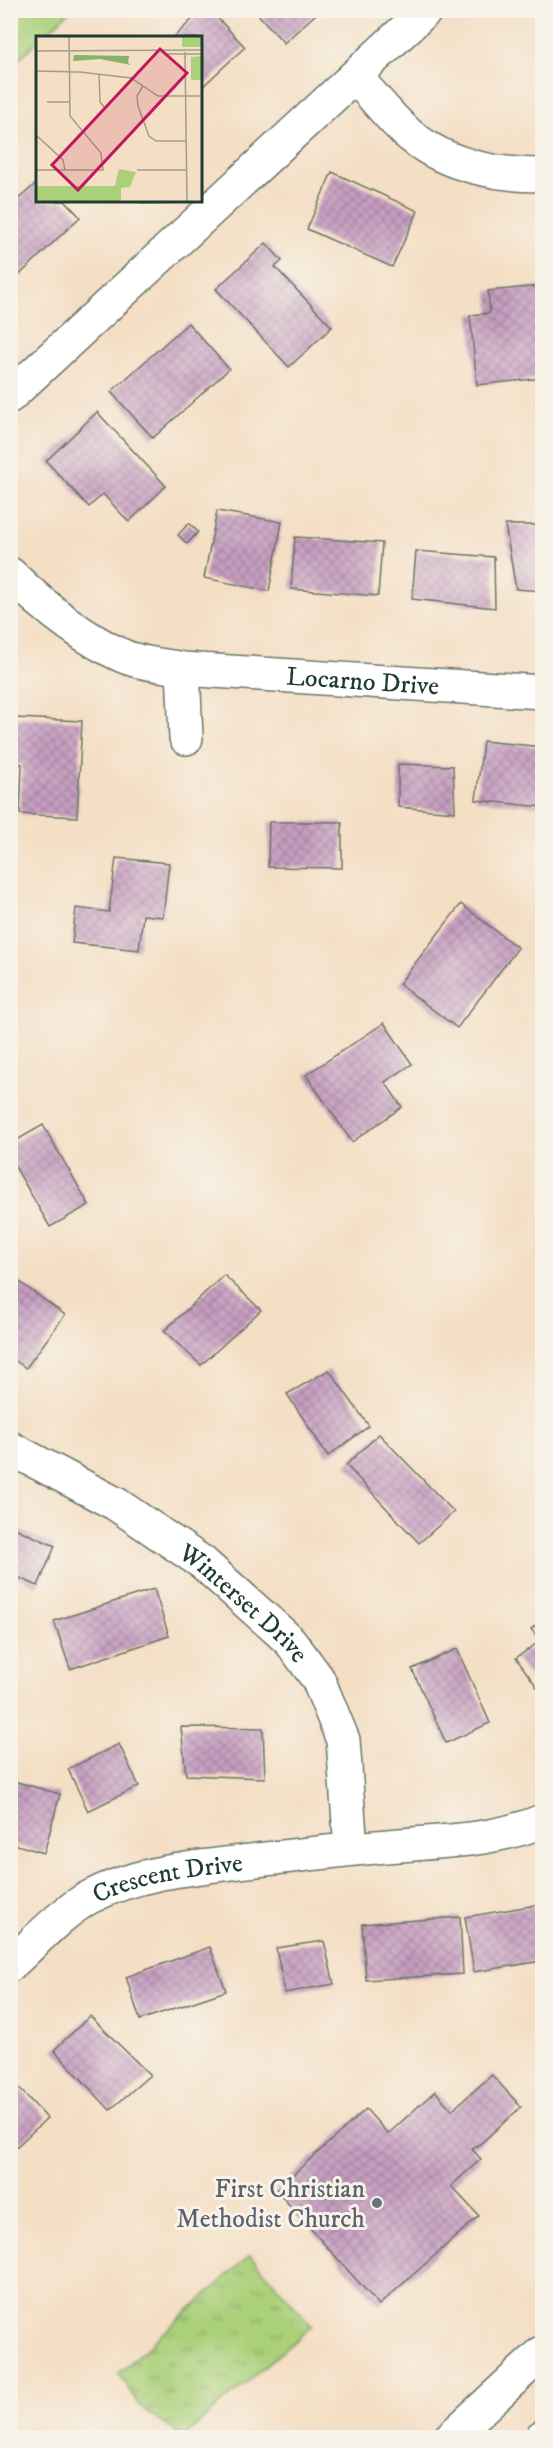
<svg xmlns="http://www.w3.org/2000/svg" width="553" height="2448" font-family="'IM FELL DW Pica',serif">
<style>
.grass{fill:url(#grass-tufts);stroke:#648657;stroke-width:1.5}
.park{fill:#aad07a;stroke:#648657;stroke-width:1.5}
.building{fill:url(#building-cross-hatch)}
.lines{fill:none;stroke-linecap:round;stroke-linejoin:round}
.street-casing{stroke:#6a7566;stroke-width:36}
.secondary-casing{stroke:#6a7566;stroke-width:36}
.street{stroke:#fff;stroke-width:33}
.secondary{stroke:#fff;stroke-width:33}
.worship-dot{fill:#6b7280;stroke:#f7f3e8;stroke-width:2}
.labels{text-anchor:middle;stroke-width:6;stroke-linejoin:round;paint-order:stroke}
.street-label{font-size:26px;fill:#1f3d34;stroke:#f7f3e8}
.worship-label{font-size:26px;fill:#5b616d;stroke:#f7f3e8;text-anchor:end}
.inset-road{fill:none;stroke:#9f9e8a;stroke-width:1.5}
.view{fill:#c2185b;fill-opacity:0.15;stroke:#c2185b;stroke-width:3}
.inset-edge{fill:none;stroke:#1f3d34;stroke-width:3}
</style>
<defs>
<pattern id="grass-tufts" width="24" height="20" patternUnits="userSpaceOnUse" patternTransform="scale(1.5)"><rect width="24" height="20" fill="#aad07a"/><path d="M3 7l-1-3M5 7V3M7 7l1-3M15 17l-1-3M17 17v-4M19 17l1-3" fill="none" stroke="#8aaa65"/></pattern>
<pattern id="building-cross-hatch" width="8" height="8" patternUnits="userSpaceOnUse" patternTransform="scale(1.5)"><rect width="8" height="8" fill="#c79ec1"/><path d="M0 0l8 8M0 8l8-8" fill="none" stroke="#a1829e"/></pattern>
</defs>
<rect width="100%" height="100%" fill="#f7f3e8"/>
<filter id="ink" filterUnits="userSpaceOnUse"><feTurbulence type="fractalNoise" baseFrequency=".0167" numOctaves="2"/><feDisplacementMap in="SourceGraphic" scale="12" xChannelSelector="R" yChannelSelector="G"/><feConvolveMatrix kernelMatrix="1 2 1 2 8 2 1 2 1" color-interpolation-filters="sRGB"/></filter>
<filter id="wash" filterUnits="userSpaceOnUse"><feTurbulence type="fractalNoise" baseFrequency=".008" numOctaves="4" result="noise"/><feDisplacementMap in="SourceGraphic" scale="24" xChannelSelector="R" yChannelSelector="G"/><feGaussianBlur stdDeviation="1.35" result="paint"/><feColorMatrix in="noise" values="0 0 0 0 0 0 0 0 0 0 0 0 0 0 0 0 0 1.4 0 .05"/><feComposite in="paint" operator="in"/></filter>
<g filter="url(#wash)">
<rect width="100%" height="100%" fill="#f4dec4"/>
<path class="grass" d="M250,2255L312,2326L183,2437L139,2406L119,2373Z"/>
<path class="park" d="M11,10H70V11L42,37L38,38L37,41L11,67Z"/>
<g id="blocks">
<g class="building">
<path d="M202,10H210L245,47L201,88V38H173Z"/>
<path d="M254,10H313L316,14L284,43Z"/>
<path d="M332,172L418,211L392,267L307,229Z"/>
<path d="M38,182V201H65L80,217L10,284V206Z"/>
<path d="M266,243L282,261L275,267L332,327L289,367L216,289Z"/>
<path d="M540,286L542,378L477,385L470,315L490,313L488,291Z"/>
<path d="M188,323L229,369L153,438L111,392Z"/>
<path d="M97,412L166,486L129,522L103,494L89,507L46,461Z"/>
<path d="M217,511L282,522L269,591L204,578Z"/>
<path d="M189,523L198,532L187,544L178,535Z"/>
<path d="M505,525H542V591L516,589Z"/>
<path d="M295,537L382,543L378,596L291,589Z"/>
<path d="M416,551L494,557L495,608L412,599Z"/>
<path d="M16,718L82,721L77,817L20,814L22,764H14Z"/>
<path d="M483,741L542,747V807L476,800Z"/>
<path d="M398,764L453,766L455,812L398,807Z"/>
<path d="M269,822H342V868L268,867Z"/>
<path d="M116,858L169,863L163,917L143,915L139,950L72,943L76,908L109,912Z"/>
<path d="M461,904L518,948L457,1028L399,984Z"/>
<path d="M384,1023L412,1064L385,1082L402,1107L352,1142L306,1075Z"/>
<path d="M43,1125L89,1205L50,1227L10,1158V1144Z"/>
<path d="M10,1275L65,1315L26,1368L10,1357Z"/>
<path d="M224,1275L261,1310L201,1365L164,1331Z"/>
<path d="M329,1370L369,1426L328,1456L287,1394Z"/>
<path d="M379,1434L454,1512L419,1543L346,1465Z"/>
<path d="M10,1526L55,1546L38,1586L10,1574Z"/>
<path d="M154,1589L169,1636L70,1669L54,1621Z"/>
<path d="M542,1621V1694L516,1658L540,1641L531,1629Z"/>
<path d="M457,1649L490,1723L446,1743L412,1669Z"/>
<path d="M181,1727L263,1728L265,1778L186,1775Z"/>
<path d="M119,1744L139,1786L88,1811L68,1769Z"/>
<path d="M10,1780L60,1794L44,1853L10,1843Z"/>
<path d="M542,1904V1961L474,1972L465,1917Z"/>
<path d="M460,1917L463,1974L366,1980L362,1924Z"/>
<path d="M324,1941L334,1984L285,1993L276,1948Z"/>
<path d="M210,1947L226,1991L140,2020L126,1977Z"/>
<path d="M90,2016L150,2075L110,2110L54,2050Z"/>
<path d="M492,2075L521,2107L480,2144L471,2148L481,2159L451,2186L479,2216L379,2305L276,2190L366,2109L388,2134L435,2091L452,2110Z"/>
<path d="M16,2085L47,2118L10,2153V2090Z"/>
</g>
</g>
</g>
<g filter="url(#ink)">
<use href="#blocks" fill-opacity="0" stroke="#6a7566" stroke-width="1.5"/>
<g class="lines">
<g class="street-casing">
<g id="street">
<path d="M355,77C374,96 391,120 412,137C448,166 498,175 542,175"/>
<path d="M10,396L426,10"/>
<path id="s1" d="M10,574C43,606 80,637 123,656C141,664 164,665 183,669L542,692"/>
<path d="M183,669L186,738"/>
<path id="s2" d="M10,1448L116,1504L203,1563L290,1641L318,1679L343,1740L351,1849"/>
<path id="s3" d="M10,1965C34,1943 62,1912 90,1897C140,1871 194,1868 249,1861C299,1855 349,1849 399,1845C448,1841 497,1840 542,1821"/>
</g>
</g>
<g class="secondary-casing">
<g id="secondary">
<path d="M450,2438L542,2353"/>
<path d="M542,2438V2437"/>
</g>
</g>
<use href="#street" class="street"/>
<use href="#secondary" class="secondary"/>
</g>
</g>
<circle class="worship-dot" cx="377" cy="2203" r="6"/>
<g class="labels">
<g class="street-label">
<text dy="9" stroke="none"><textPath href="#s1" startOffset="382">Locarno Drive</textPath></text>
<text dy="9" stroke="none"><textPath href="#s2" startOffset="282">Winterset Drive</textPath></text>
<text dy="9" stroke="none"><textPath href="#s3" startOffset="186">Crescent Drive</textPath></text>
</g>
<g class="worship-label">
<text x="365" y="2197">First Christian<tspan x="365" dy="30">Methodist Church</tspan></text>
</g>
</g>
<g transform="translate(36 36)">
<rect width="166" height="166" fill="#f4dec4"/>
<path d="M38,19L93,20L92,27L95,29L64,23L37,25Z" fill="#87b26a"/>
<path d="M146,0H166V11H146ZM166,20V44H155V21ZM83,133L100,136L94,151L85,152V166H0V150H79Z" fill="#aad07a"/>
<path class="inset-road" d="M0,15L167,14M149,16L151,167M129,18H167M0,35L44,36L95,42L122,60H167M63,38L64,66L69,72M107,50L101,60L102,70L113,100L120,105H151M11,66H34M0,99L27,124L29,134M0,134H67L65,117L34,80L33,0M101,134H151M103,167L151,166"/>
<path class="view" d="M124,13L151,37L42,154L16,129Z"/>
<rect width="166" height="166" class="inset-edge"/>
</g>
<rect width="553" height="2448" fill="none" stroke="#f7f3e8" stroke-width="36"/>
</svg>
